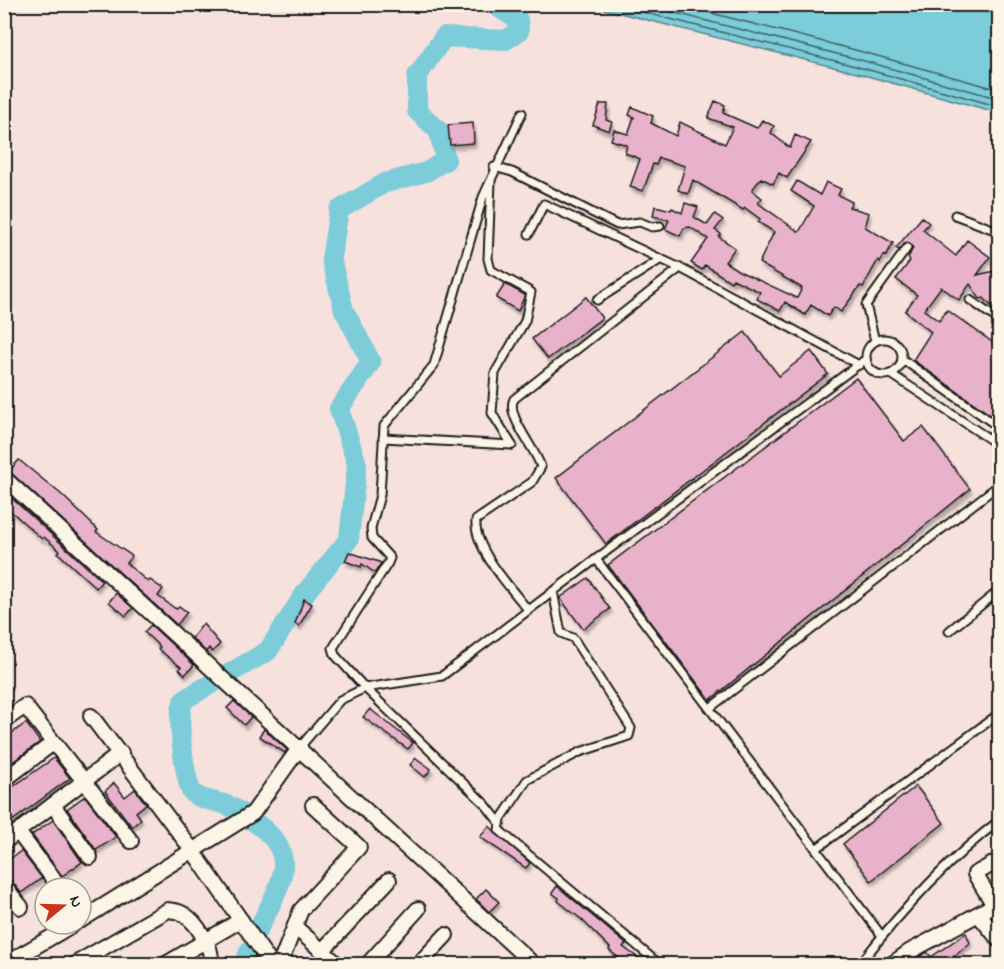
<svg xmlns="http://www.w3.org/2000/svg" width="1004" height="969" font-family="'Indie Flower',sans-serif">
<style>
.water{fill:#7cccd9;stroke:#56868d;stroke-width:1.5}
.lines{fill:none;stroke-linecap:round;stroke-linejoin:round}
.shore{stroke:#426268;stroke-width:1.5}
.river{stroke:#7cccd9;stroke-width:20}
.building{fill:#e9b2cb;stroke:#1c1c1c;stroke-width:1.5;filter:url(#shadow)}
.lane-casing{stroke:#1c1c1c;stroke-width:11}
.street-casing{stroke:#1c1c1c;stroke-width:18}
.lane{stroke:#fcf5e5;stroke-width:7}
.street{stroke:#fcf5e5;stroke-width:14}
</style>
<defs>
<filter id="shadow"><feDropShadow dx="2" dy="4" stdDeviation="1.5" flood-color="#0004"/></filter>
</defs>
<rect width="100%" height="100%" fill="#f6e1dd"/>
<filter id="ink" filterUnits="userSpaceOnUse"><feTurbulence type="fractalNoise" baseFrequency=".0167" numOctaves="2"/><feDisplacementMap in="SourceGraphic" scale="12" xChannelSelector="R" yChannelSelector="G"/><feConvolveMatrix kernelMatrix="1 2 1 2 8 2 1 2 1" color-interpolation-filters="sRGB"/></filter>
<g filter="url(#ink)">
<path class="water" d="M588,5H999V113L853,72Z"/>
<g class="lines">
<g class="shore">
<path d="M611,4L855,66L1000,107"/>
<path d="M640,4L857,59L1000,99"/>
<path d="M676,4L859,51L1000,90"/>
</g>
<g class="river">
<path d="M258,930C277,889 304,857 257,824C248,818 239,810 229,806C216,800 201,802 191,791C185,774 174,712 185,699L268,651L306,592L349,539L357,464L339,409L371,362L344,310L331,259L339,210L385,183L426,172L446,160L438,130L417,111V76L444,37L506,40L519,31L518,20L493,4"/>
<path d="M244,964L250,950"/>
</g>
</g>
<g class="building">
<path d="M715,101L725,105L723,113L757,128L762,120L774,126L771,133L790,148L795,135L811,142L787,178L779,173L773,184L761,178L752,190L762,198L758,203L799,232L814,206L791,191L797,181L820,195L826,182L841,189L838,195L852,202L849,207L869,213L865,227L893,243L886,256L884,255L880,262L878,260L863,287L860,286L841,312L834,307L828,316L811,305L805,315L785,302L780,311L757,299L760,292L733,279L731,282L705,265L702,270L691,263L708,239L690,227L684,228L680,236L665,229L669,220L653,216L655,206L671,210L672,208L682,213L685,203L698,207L694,217L707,225L715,214L723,220L715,230L721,234L719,237L735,248L725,262L739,271L797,298L802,288L759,263L774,232L758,222L760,219L745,208L743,210L693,180L688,194L678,190L685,166L659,158L656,165L653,164L643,191L630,187L640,159L625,153L627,145L611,140L614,130L628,134L634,117L629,115L632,107L653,116L651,123L676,136L680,122L725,144L733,127L708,118Z"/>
<path d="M600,104H608L606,120L612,122L609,131L593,125Z"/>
<path d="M473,123L474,143L450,145L448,125Z"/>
<path d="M922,217L929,223L923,230L956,256L967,240L990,257L977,275L999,270V305H990L984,298L980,299L970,284L959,300L941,287L924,310L939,321L947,310L999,347V405L992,416L913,360L931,332L905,311L917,295L896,279L910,261L908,258L913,248L907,242L899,250L896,248Z"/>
<path d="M505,284L525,295L518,311L496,298Z"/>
<path d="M586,297L602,318L548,359L532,339Z"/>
<path d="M745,332L779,376L811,351L828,374L606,544L556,478Z"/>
<path d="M856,378L904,441L923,427L970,489L710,700L608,565Z"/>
<path d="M19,460L62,495L98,530L96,532L132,556L126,563L148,582L150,580L163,589L158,596L176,609L179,606L187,612L177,625L9,471Z"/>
<path d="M4,491L102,581L96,588L58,553L60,551L44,537L42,539L4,505Z"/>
<path d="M349,552L379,562L381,563L375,573L362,564L361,567L345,561Z"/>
<path d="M588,578L610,609L583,629L560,598Z"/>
<path d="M116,593L133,608L126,616L109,602Z"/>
<path d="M304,599L312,604L299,626L295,624Z"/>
<path d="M203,624L220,644L212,652L209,648L206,652L192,638Z"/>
<path d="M151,625L194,665L185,675L179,669L181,667L158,649L160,647L144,632Z"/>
<path d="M234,701L251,717L244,725L227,708Z"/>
<path d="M370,709L413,743L408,749L363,717Z"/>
<path d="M26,723L40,742L4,768V739Z"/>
<path d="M264,729L287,750L285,753L259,736Z"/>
<path d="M54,758L70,778L4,827V793Z"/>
<path d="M416,758L431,769L425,777L410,765Z"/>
<path d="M114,783L125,797L135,789L146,804L136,812L141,819L132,827L105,791Z"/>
<path d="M916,786L944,823L871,881L843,844Z"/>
<path d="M85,796L116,837L96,850L67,809Z"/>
<path d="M53,820L82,862L62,876L32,835Z"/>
<path d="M489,826L530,863L526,868L480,837Z"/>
<path d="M21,851L42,878L21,893L11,880L4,877V863Z"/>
<path d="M557,886L626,944L623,947L647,964H626L609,950L610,948L581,919L558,901L559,898L552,893Z"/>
<path d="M486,889L499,902L489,912L476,899Z"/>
<path d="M966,933L970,943L945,964H907L927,952L931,957Z"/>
</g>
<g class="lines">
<g class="lane-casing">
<g id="lane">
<path d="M494,167L512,172L617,225L640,222L652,227L660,226"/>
<path d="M491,181L488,259L491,270L531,292L525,321L495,373L492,413L512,445"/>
<path d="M955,215L1000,232"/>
<path d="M529,234L544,204L680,268L859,365"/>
<path d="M597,300L661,259"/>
<path d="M970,300L1000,321"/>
<circle cx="884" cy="357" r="18"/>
<path d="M875,341L866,305L907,248"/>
<path d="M866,359L596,559L882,936"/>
<path d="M902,359L1000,428"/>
<path d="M891,374L1000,446"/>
<path d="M383,438L512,445"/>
<path d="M553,591L561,633L573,638L631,728L629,736L580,752L527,780L501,819L499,830L659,964"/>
<path d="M528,610C511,588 473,548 476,520L532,482L541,467C536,449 505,415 514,399L680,268"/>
<path d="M949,631L1000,590"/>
<path d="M710,708L1000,484"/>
<path d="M300,747L340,700L365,688L442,676L596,559"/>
<path d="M500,823L485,804L365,688L335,655L333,648L388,563L390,558L372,538L371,528L380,495L384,426L434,365L483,197L522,113"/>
<path d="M816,849L1000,713"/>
<path d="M860,964C901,911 946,861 1000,820"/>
</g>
</g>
<g class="street-casing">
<g id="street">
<path d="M4,478L533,964"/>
<path d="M91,716L193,851L271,964"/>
<path d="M4,721L25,706L131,841"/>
<path d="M4,780L53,743"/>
<path d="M53,805L90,857"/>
<path d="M18,832L55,881"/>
<path d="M4,842L121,753"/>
<path d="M4,886L21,907"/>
<path d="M994,905L975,874L1000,860"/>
<path d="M978,914L1000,941"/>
<path d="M81,920L253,813L300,747"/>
<path d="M295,927L337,964"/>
<path d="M322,951L389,880"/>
<path d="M5,964L74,924"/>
<path d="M75,964L168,910C173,911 179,911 183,914C196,921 215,950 210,964"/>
<path d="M166,964L241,920"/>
<path d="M280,964L301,910L359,847L313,805"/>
<path d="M368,964L418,909"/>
<path d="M419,964L446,935"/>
<path d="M892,964L909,952L1000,902"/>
</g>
</g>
<use href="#lane" class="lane"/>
<use href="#street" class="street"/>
</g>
</g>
<rect width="1004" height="969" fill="none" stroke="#fcf5e5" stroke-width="24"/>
<rect x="12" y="12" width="980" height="945" fill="none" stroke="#1c1c1c" stroke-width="2" filter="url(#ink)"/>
<g transform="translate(63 906) rotate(71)"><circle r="28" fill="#fcf5e5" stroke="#a29e95" stroke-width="1.5"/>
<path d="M0-4.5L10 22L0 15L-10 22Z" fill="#c8321e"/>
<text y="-9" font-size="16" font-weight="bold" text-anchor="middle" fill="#1c1c1c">N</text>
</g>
</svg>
